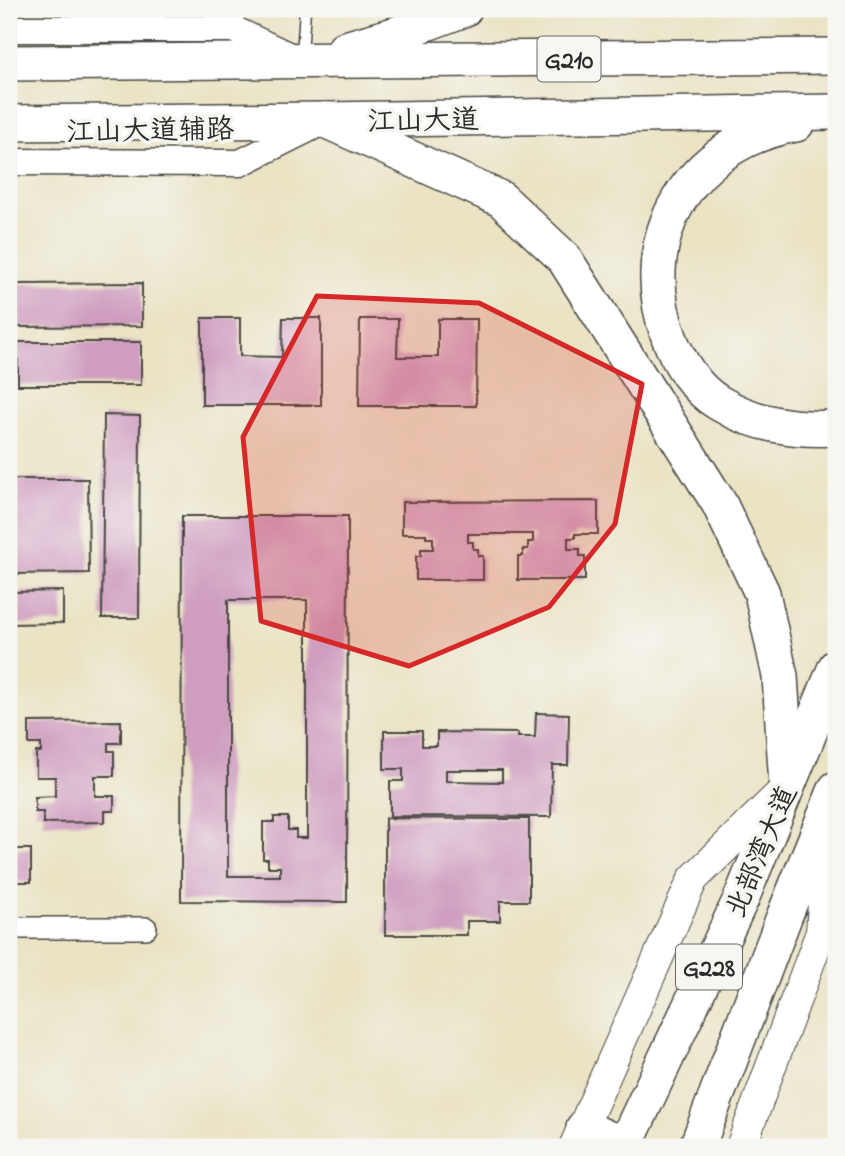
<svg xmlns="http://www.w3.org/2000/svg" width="845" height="1156" font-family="'Indie Flower','LXGW WenKai TC',sans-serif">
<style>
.building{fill:#cf9dbf;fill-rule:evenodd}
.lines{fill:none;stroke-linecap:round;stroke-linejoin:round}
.service-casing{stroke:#484742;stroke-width:13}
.minor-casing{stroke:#484742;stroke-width:24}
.tertiary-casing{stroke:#484742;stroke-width:29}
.secondary-casing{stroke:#484742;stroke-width:32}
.trunk-casing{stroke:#484742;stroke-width:38}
.service{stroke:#fff;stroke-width:10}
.minor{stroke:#fff;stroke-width:21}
.tertiary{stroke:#fff;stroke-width:26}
.secondary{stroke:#fff;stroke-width:30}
.trunk{stroke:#fff;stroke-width:35}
.marked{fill:#d62828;fill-opacity:0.2;stroke:#d62828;stroke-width:5;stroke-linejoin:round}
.labels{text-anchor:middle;stroke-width:7;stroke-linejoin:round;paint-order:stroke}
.shield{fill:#f6f6f2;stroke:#686867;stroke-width:2}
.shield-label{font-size:26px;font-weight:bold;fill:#2b2b2b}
.street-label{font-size:28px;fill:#2b2b2b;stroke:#f6f6f2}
</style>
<rect width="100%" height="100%" fill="#f6f6f2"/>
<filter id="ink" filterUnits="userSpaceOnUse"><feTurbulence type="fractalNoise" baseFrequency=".0143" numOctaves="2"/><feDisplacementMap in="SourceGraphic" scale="14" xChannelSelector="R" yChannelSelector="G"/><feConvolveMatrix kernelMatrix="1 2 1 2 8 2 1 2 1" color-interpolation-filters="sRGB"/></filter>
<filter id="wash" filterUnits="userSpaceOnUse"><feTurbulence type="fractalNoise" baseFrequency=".00686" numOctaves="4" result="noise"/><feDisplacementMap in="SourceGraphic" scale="28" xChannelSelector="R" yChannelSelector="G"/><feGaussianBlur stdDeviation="1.57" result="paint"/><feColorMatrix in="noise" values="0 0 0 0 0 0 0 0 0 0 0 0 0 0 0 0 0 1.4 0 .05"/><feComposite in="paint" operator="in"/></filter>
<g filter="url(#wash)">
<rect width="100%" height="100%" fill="#eae3c4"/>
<g id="blocks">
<g class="building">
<path d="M142,283V326L18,327V284Z"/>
<path d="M202,318H240V356L282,357L283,318H321V405H202Z"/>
<path d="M360,319H398L397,357H438V319H477L476,406H359Z"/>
<rect x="18" y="342" width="123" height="43"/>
<path d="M104,415L140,416L139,618H102Z"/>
<path d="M9,479H88L89,573L9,574Z"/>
<path d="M598,501V534H575V538H568V549H580V556H585V580H518V556H523V549H528V542H533V534H468V542H473V549H478V556H483V580H416V556H421V549H433V538H426V534H402V502Z"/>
<path d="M182,516H348L347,902L181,901ZM228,600H307V838H296V830H288V817H274V822H263V859H268V867H280V876H228Z"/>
<path d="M63,591V623L9,624V592Z"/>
<path d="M536,713L569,714L568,765H552L551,817L390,816V781H403V769H384V731H422V746H437V732L518,733V737H535ZM446,770H502V782L446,781Z"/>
<path d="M121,721V743H108V751H114V776H95V796H114V811H105V822L43,823V812H35V797L55,796V777H36V752H41V744H29V722Z"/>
<path d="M385,818L529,819V901H500V921H467V935H385Z"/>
<rect x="9" y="849" width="22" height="33"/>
</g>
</g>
</g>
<g filter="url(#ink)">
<use href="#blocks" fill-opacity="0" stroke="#484742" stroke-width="2"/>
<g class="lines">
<g class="service-casing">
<path id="service" d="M302,55L305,9"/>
</g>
<g class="minor-casing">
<g id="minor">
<path d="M233,9V29"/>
<path d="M9,928H146"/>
</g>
</g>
<g class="tertiary-casing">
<g id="tertiary">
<path d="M9,29H233L294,58"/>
<path d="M9,162L240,163L320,123"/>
</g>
</g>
<g class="secondary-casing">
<g id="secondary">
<path d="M574,1147L693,879L783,791"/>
<path d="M741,1147L821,932L829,819"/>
</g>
</g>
<g class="trunk-casing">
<g id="trunk">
<path d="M345,49L394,35L464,9"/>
<path d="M9,63L836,56"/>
<path d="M325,120L501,199L564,258L719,503L762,593L780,676L787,786"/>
<path d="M9,123L325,120L836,112"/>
<path d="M796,124C691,142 632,236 669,337C678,361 696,390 719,403C756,425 794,430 836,428"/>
<path d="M584,1128L625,1146"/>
<path d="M624,1147L741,899L836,667"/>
<path d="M697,1147L784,917L836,789"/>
</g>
</g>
<use href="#service" class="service"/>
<use href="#minor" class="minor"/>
<use href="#tertiary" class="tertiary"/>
<use href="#secondary" class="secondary"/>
<use href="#trunk" class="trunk"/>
</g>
</g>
<path class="marked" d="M317,296L479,303L642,384L615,524L549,607L409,666L261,621L243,437Z"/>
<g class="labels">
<g class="shield">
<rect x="537.5" y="36.5" width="63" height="45" rx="5"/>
<rect x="676" y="944.5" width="66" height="45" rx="5"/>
</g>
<g class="shield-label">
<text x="569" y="68">G210</text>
<text x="709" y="976">G228</text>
</g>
<g class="street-label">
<text transform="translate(423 119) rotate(-1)" y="10">江山大道</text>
<text transform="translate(150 129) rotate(-1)" y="10">江山大道辅路</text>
<text transform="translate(760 851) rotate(-67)" y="10">北部湾大道</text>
</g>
</g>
<rect width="845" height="1156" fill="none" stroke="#f6f6f2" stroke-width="35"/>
</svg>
